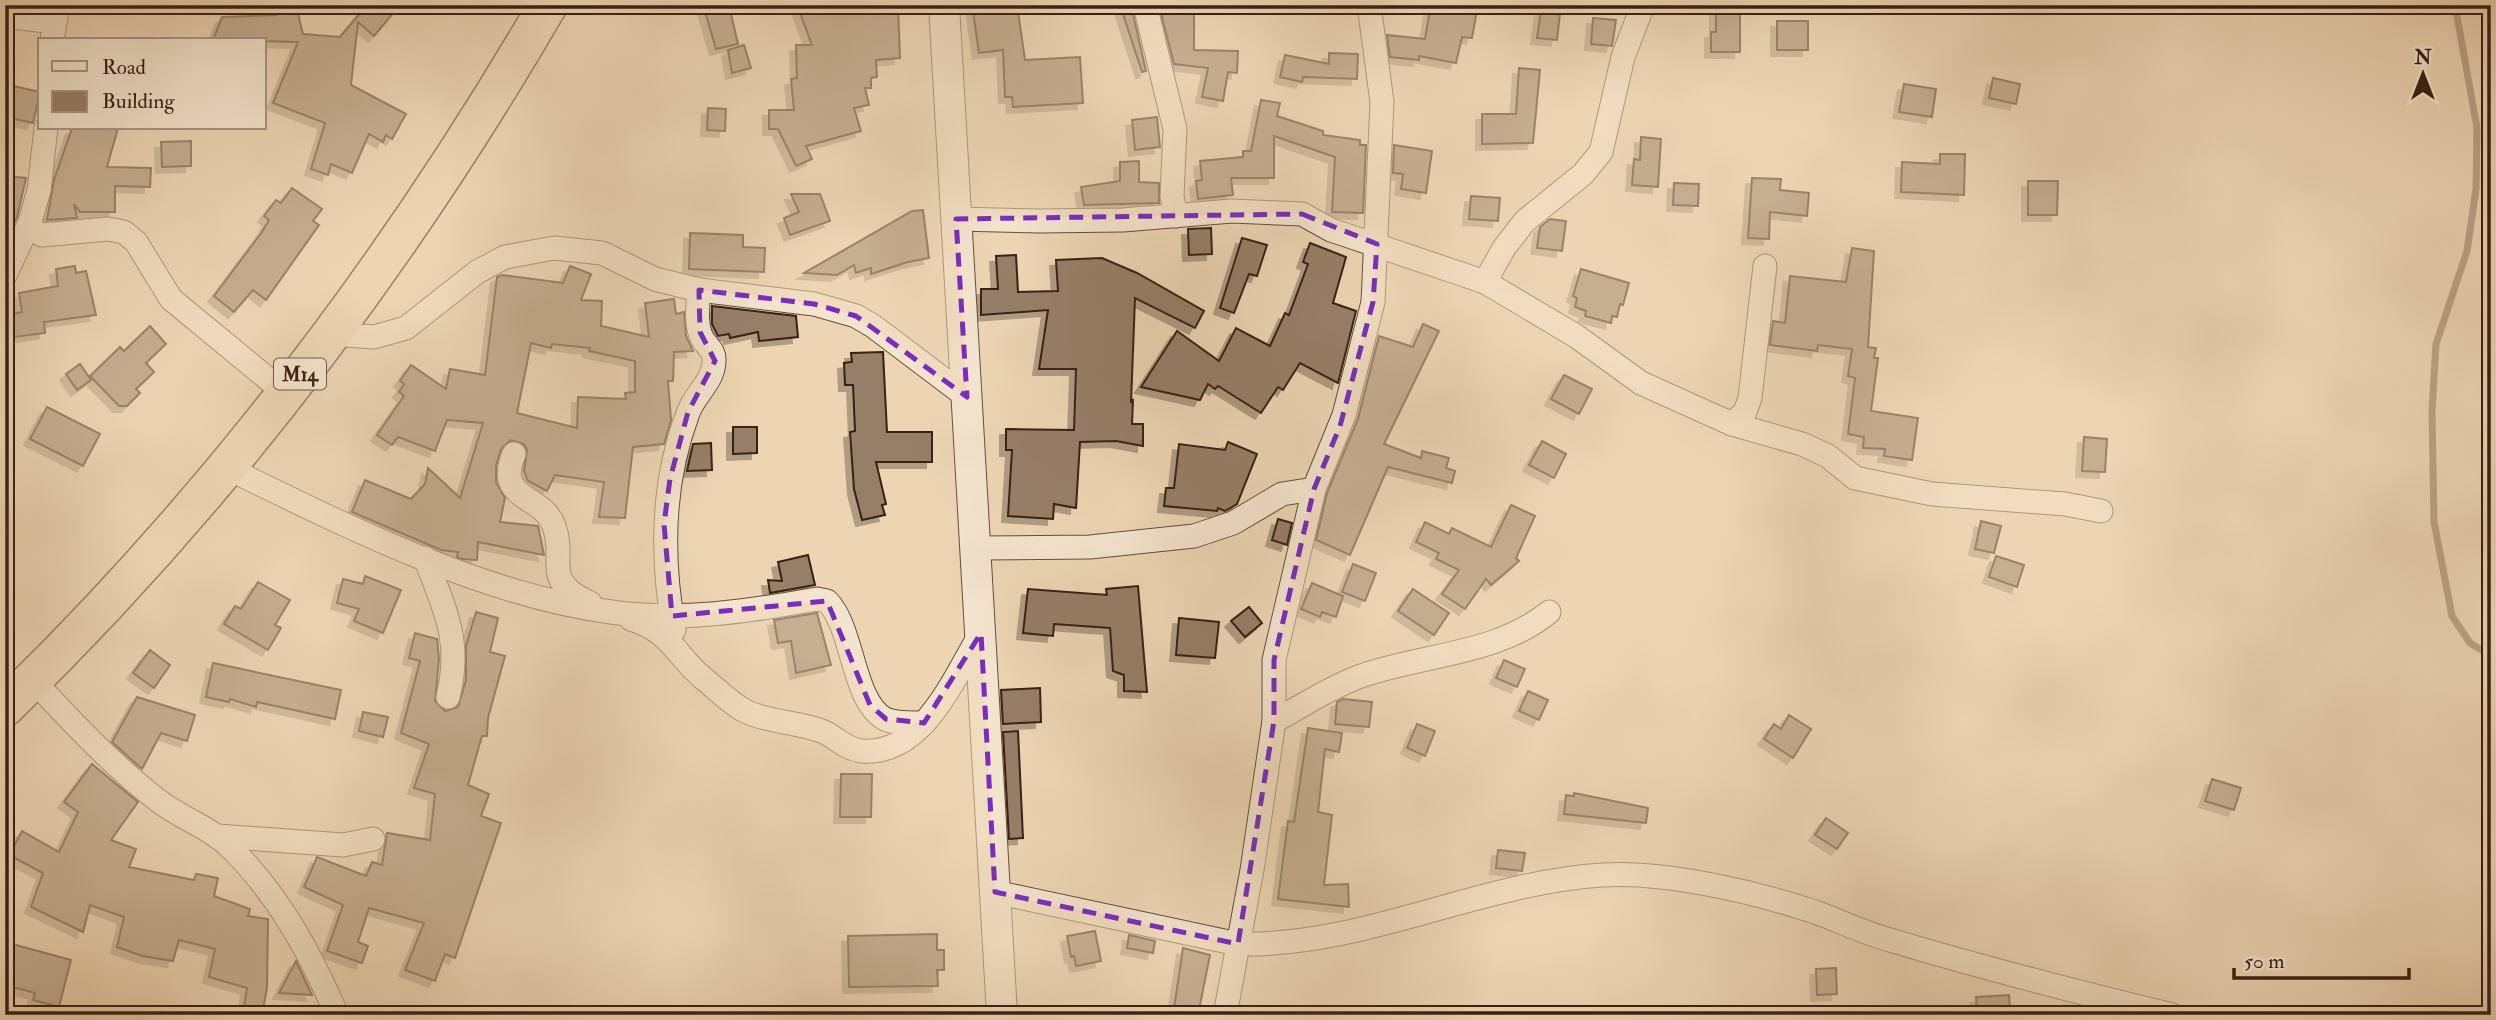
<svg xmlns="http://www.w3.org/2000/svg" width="2496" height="1020" font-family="'IM FELL Double Pica',serif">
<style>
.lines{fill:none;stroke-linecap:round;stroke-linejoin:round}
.stream{stroke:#806753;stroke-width:7}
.building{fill:#977e67;stroke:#392014;stroke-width:2;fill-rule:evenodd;filter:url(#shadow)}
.minor-casing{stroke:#664d3c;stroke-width:25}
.tertiary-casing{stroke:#664d3c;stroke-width:32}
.trunk-casing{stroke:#392014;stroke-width:41}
.minor{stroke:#f3e4ce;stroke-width:23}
.tertiary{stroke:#f3e4ce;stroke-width:30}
.trunk{stroke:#edd5b3;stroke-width:38}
.marked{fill:none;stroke:#7b2cbf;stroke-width:5;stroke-dasharray:14 9;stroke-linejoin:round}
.labels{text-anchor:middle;stroke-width:6;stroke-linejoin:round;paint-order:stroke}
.shield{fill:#f3e4ce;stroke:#715b4c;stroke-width:2}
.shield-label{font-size:19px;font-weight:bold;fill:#392014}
</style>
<defs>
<filter id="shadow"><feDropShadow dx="-6" dy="6" stdDeviation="0" flood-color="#0004"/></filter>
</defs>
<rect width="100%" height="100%" fill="#edd5b3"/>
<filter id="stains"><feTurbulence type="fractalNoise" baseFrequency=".00286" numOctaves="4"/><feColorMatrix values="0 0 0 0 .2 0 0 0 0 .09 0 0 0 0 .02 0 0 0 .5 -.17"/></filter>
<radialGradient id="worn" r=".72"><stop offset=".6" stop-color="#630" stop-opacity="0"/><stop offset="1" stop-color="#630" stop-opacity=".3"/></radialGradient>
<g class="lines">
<path class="stream" d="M2455,5L2477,128L2476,189L2467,251L2436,344L2432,411L2434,522L2452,616L2470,643L2491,656"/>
</g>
<g class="building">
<path d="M275,5H296L303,34L340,37L367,5H400L374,36L358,22L351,85L406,114L392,139L386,135L383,142L369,134L352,173L331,164L328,175L311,169L325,123L273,103L298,42L213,40L222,17L277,15Z"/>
<path d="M703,5H729L738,44L716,49Z"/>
<path d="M797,5H898L900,58L876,60L877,77L871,78V88H865L869,105L854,108L861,131L806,146L812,159L796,166L778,129H769V110H794L791,79L797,78L796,45H812Z"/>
<path d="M972,5H1017L1025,60L1080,57L1083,103L1013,107L1012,97H1005L1003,50L979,53Z"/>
<path d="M1120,5H1131L1146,71L1142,72Z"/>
<path d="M1159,5H1194V50L1238,51L1237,73L1228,72L1223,101L1202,97L1208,68L1174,64Z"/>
<path d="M1431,5H1478L1472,38L1462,37L1456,63L1419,56V60L1390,57L1387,35L1425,39Z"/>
<path d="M1716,5H1740V52H1711V32H1716Z"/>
<path d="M1541,10L1560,13L1557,40L1537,38Z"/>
<path d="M1593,18L1616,20L1612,46L1591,44Z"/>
<rect x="1777" y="21" width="31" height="29"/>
<path d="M744,45L751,68L732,73L728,50Z"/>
<path d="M1329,53L1358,54L1357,79L1303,77L1302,82L1280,77L1285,55L1329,64Z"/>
<path d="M1519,68L1540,70L1533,143L1482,144V114H1516Z"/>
<path d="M1993,78L2020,84L2016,104L1989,98Z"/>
<path d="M5,84L40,92L33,123L5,117Z"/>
<path d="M1904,84L1936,89L1932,117L1899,112Z"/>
<path d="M1261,100L1280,103L1277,116L1323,131V135L1360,140V145H1366L1363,213L1332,212L1335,157L1274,136V178H1231L1233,195L1198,199L1196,181L1202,180L1200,161L1243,157V151H1251Z"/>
<path d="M708,108L726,109L725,131L707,130Z"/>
<path d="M1157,117L1160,147L1135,150L1132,120Z"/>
<path d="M72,128H118L107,167L151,168L150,187L115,186V212H80L74,204L77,218L47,220L54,180Z"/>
<path d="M1641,137L1661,139L1658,187L1632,185L1634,159L1640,160Z"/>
<path d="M191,141V166L162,167L161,142Z"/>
<path d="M1394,145L1432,151L1426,193L1401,189L1403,174L1393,173Z"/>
<path d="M1940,154H1965L1964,195L1901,192L1902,162L1940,164Z"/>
<path d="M1139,161V182L1159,183V203L1084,205L1081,187L1120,181V162Z"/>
<path d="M5,176L26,178L17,217L5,242Z"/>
<path d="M1752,178L1781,179L1780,190L1809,193L1807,216L1770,212L1769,239L1748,238Z"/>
<path d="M2028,181H2058L2057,215H2028Z"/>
<path d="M1674,183L1699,184L1698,206L1673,205Z"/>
<path d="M292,188L322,209L313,221L319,225L266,300L253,290L234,312L214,296L262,232L269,220L264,216L276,200L281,203Z"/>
<path d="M791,194H820L830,221L790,235L784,218L799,212Z"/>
<path d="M1471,196L1500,198L1498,221L1469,219Z"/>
<path d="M923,210L929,258L908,262L871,274V268L856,273L854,265L837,275L804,273L912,211Z"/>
<path d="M1550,219L1566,221L1562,251L1537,248L1540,227Z"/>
<path d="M1211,228L1212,254L1189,255L1188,229Z"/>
<path d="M690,233L743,235V247L765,248L764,272L689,269Z"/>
<path d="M1242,238L1267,245L1257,276L1249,274L1234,313L1220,308Z"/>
<path d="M1310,243L1346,257L1333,303L1356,311L1338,383L1300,363L1283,390L1278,387L1261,413L1218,386L1215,389L1208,384L1200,400L1141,387L1177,331L1219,361L1236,328L1270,346L1285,313L1289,315L1308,264L1303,262Z"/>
<path d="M1852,248L1874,251L1868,347L1876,348L1874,358H1878L1871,411L1918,418L1912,460L1884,456L1885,449L1863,448L1864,437L1848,434L1855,378L1848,376L1852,349L1818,345L1817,351L1770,345L1773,321L1785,323L1790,276L1846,282Z"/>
<path d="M1016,255L1018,292L1058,291L1056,260L1102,258L1137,273L1204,311L1195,328L1135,298L1131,403L1133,399L1132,424H1143V446L1116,441L1080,442L1076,508L1054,504L1053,519L1008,516L1012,450H1006V429L1074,430L1076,369H1039L1048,310L981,315V289H998L996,256Z"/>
<path d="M75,266L76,273L86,271L96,315L44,322L45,333L14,337L11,314L22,312L19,293L58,286L56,269Z"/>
<path d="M570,266L591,274L581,300L602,301L601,326L649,337L645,303L674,299L676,314L684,312L686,336L693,351L674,352L673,381H668L671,420L664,444L633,447L625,518L599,517L604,482L555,475L547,491L528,481L524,471L527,450L524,444L511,440L501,449L496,466V482L505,498L500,522L538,526L544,555L478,542L477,560L462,559L457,557L458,552L441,550L352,512L365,480L411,499L425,484L428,468L460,498L483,423L447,420L435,451L398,437L392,445L377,435L404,396L399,392L404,384L400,381L411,365L446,389L450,369L485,375L497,277L502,275L563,283ZM531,343L551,348L552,344L590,348L589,351L635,361V392L625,393L626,399L578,397L577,428L517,413Z"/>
<path d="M1581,269L1629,283L1623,305L1620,304L1617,317L1612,316L1611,323L1585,316L1586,311L1575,307L1577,298L1573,296Z"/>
<path d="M712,306L796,316L798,337L759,341L758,332L730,338L729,334L718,336L712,324Z"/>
<path d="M1423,324L1439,331L1384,444L1421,458L1422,451L1449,458L1446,468L1455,471L1452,483L1388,467L1350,555L1316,540L1327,493L1358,419L1379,336L1413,347Z"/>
<path d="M150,326L166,344L146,363L154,372L136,389L140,393L127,406H119L90,376L120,347L124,351Z"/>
<path d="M883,352L887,432H932V462H876L886,504L882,505L885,515L862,520L854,489L850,432L855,431L853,385H845L844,363L852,362L851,353Z"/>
<path d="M80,364L91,380L77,390L66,374Z"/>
<path d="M1564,375L1592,389L1579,414L1551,399Z"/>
<path d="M47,407L100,434L83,466L30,439Z"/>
<path d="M733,427H757V453L733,454Z"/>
<path d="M2084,437L2107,439L2105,472L2082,471Z"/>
<path d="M1542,441L1566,454L1554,478L1529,465Z"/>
<path d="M1228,442L1257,454L1237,504L1225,511L1218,508L1217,511L1164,506L1166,488H1174L1179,444L1225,450Z"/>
<path d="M711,443L712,470L687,471L693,444Z"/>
<path d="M1511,505L1535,516L1516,558L1519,561L1491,585L1486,579L1465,609L1442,594L1459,570L1436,559L1439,553L1416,542L1425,522L1449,534L1452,528L1491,547Z"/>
<path d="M1278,519L1292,523L1287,545L1272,540Z"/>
<path d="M1981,521L2001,526L1994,553L1975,549Z"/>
<path d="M808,555L815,585L770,593L768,580L782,581L778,562Z"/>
<path d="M1996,556L2024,565L2017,587L1989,577Z"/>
<path d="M1353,564L1376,573L1365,601L1342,592Z"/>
<path d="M365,576L401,590L383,633L354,621L359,609L337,603L343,579L363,584Z"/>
<path d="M258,582L290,600L275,625L281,628L268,650L224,624L235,606L241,609Z"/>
<path d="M1312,583L1343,596L1336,617L1322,612L1320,617L1301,609Z"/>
<path d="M1138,586L1147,692L1124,691V675L1113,671L1110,628L1054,624L1053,636L1023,633L1028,589L1107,595L1106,589Z"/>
<path d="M1413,589L1449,613L1434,635L1398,611Z"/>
<path d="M1249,607L1262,623L1245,637L1231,621Z"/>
<path d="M476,612L498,618L490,652L505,656L488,718L487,736H482L468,785L489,794L481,816L501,823L455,958L445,954L435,981L405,970L424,923L369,908L358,942L368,946L362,963L327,951L343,905L304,887L317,857L366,876L372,862L382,865L387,833L430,840L435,794L414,788L429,744L401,733L420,661L409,658L415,633L437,639L439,659L435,701L445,711L458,707L466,680V646Z"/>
<path d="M817,613L831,665L796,673L791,641L778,643L774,620Z"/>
<path d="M1179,618L1219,622L1215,658L1176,655Z"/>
<path d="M150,650L170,665L154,688L133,673Z"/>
<path d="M1504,660L1525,669L1517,687L1496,678Z"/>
<path d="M213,663L341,690L335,719L257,702L256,707L230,699L229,702L206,697Z"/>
<path d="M1040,688L1041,722L1003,724L1001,690Z"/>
<path d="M1528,691L1548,700L1539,720L1519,711Z"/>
<path d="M137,697L195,715L187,741L161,733L142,769L112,742Z"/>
<path d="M1343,699L1372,702L1369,727L1335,724L1337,702Z"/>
<path d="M363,712L388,717L383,737L359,731Z"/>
<path d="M1789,715L1811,729L1793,758L1764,739L1774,724L1781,729Z"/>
<path d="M1417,724L1435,731L1425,756L1407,748Z"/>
<path d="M1308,728L1342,733L1339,752L1325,749L1318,812L1332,815L1324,885L1348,884L1349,907L1278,899L1288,821L1294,822Z"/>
<path d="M1018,731L1023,838L1009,839L1003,732Z"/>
<path d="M92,764L138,802L111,840L136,849L129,867L194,880L196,874L218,878L214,896L250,909L248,916L268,919L267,988L262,1015L243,1013L247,988L209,977L215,949L179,940L173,961L142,956L117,947L124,917L90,905L83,932L31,907L43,873L9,855L22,831L59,852L78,812L64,802Z"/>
<path d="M841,774H872L871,817H840Z"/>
<path d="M2212,779L2241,788L2234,810L2205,801Z"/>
<path d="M1574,793L1648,808L1646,823L1564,814L1566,795L1574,796Z"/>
<path d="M1826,818L1848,833L1837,849L1815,835Z"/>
<path d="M1498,850L1525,853L1522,871L1496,868Z"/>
<path d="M1095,931L1101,961L1076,966L1074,956L1071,957L1067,936Z"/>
<path d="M937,934V950H944V970H937L938,986L849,987L848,936Z"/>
<path d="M1129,935L1155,941L1153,953L1127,948Z"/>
<path d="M5,942L71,960L59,1007L33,1000L35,993L5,985Z"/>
<path d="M1183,948L1210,955L1198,1015H1173Z"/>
<path d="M296,961L303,976L312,995L279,993Z"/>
<path d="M1836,968L1837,994L1817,995L1816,969Z"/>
<path d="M2009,995L2010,1015H1977L1976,997Z"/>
</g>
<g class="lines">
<g class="minor-casing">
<g id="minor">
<path d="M1145,5L1175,129L1172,196L1176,216"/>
<path d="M5,16L54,22"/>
<path d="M52,40L58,5"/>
<path d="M46,128L39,190L30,222L31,229L42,235L108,229L124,232L136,242L171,299L285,393"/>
<path d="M956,219L1040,221L1123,220L1232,211L1302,214L1331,230L1485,282L1576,336L1641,383L1732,424L1802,444L1828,456L1855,478L1932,494L2065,504L2101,511"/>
<path d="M5,275L30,222"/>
<path d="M1485,282L1504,248L1525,221L1583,174L1601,152L1623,57L1643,5"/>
<path d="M331,334L374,337L406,328L477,272L505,257L554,248L602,253L655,279L699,290L814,304L856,316L873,326L967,397"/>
<path d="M1732,424L1745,412L1750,398L1765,266"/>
<path d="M514,454C494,501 543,494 554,526C567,562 540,580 590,603"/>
<path d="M225,467C342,524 481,595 611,612C680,622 750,611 817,599L827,601C854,628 852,701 885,719C896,724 913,723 924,723"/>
<path d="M976,548L1090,547L1194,536L1233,523L1282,494L1314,489"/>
<path d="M425,558C445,609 462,642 448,697"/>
<path d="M631,619C672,632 676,656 704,679C717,689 732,705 747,712C771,723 800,722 824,732C838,739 846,749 862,751C924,756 955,675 981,633"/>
<path d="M674,630C661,558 662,482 688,413C694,395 714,381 714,361C715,350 706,346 702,338C695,324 698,305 699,290"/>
<path d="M33,680C73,723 113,766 160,802C183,819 211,828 232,849C280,897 310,953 337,1015"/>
<path d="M1274,721C1303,706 1330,687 1361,676C1423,654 1497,655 1549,612"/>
<path d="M217,836L343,845L373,839"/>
<path d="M995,892L1238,944C1363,947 1478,883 1602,875C1665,871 1755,892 1815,912C1840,921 1864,933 1890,940C1983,968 2077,992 2172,1015"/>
<path d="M1225,1015L1252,870L1274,721V660L1314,489L1344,415L1373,302L1382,102L1369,5"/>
</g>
</g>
<g class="tertiary-casing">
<path id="tertiary" d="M944,5L1002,1015"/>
</g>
<g class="trunk-casing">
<path id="trunk" d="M5,707C217,501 399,261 548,5"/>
</g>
<use href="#minor" class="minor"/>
<use href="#tertiary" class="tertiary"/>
<use href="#trunk" class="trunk"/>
</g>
<path d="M0 0H2496V1020H0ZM1302,214L1377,244L1373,302L1340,426L1314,489L1274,660V721L1238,944L995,892L981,633L924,723L886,719L870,705L827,601L672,616L664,524L670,479L688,412L715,361L700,332L699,290L814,304L856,316L967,397L956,219Z" fill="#edd5b3" fill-opacity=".55" fill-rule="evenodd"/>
<path class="marked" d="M1302,214L1377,244L1373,302L1340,426L1314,489L1274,660V721L1238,944L995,892L981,633L924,723L886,719L870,705L827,601L672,616L664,524L670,479L688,412L715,361L700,332L699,290L814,304L856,316L967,397L956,219Z"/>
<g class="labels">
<rect class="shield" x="274" y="358.5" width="52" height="31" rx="5"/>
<g class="shield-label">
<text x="300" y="381">M14</text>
</g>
</g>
<rect width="2496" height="1020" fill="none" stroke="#edd5b3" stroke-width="28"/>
<rect x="7" y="7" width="2482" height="1006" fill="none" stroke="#392014" stroke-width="3.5"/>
<rect x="14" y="14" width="2468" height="992" fill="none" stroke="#392014" stroke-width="2"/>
<rect x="38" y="38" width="228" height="91" fill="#f3e4ce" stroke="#a99684" stroke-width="2"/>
<rect x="52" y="61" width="35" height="10" fill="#f3e4ce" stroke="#a99684" stroke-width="2"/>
<text x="102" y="74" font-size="21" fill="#392014">Road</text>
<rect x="52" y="91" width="35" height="21" fill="#977e67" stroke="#a99684" stroke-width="2"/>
<text x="102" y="108" font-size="21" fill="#392014">Building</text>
<g transform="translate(2423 74)" stroke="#f3e4ce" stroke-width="5" paint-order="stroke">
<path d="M0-5L12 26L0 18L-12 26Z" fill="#392014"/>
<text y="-10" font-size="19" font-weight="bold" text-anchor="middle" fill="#392014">N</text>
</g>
<path d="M2234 968v10h175v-10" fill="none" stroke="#392014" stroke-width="3.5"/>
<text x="2244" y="968" font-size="21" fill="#392014" stroke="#f3e4ce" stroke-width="5" paint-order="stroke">50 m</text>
<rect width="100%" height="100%" filter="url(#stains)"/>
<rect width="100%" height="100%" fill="url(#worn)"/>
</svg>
